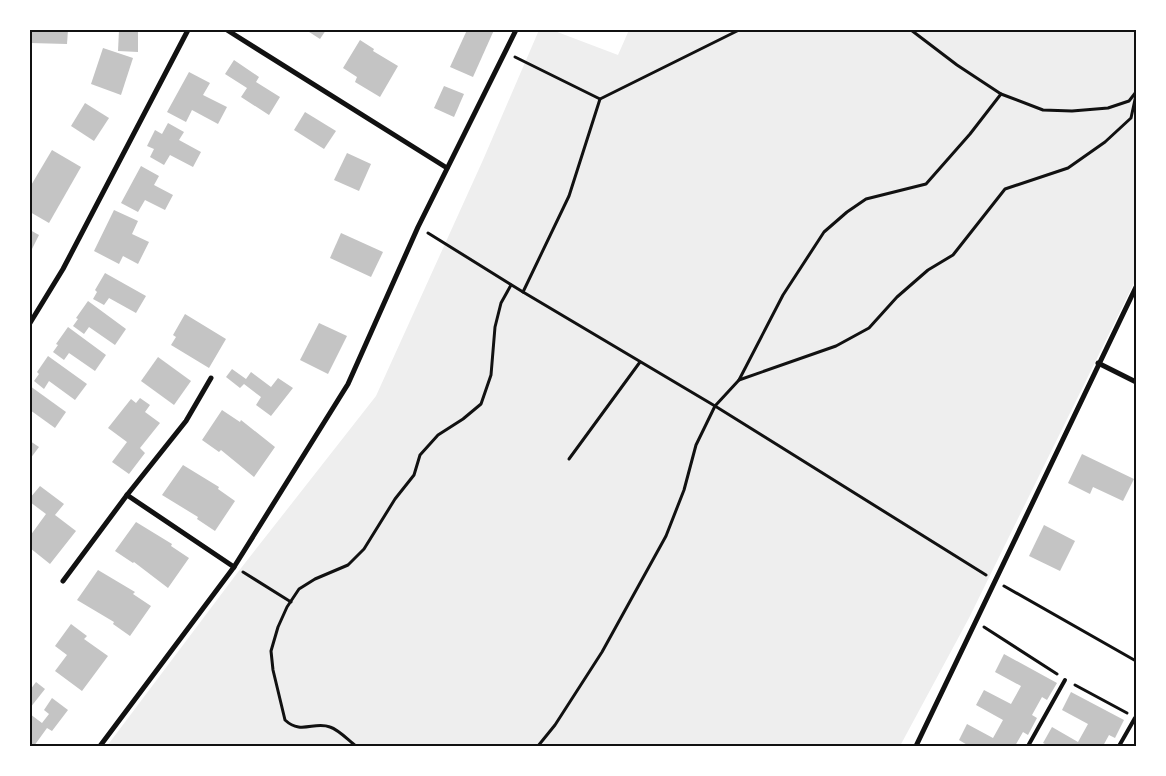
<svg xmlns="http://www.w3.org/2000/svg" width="1166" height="776" font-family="'Sofia Sans Condensed',sans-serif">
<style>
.green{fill:#eee}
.building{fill:#c4c4c4}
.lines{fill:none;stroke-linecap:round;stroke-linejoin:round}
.path{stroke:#111;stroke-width:3}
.service{stroke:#111;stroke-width:4}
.minor{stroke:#111;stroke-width:5}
.neatline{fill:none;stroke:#111;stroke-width:2}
</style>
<rect width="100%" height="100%" fill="#fff"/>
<path class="green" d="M539,30H552L618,55L629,30H1136V279L969,618L900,746H107L238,572L376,396L483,160Z"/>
<g class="building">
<path d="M30,30H68L67,44L30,43Z"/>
<path d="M119,30H138V52L118,51Z"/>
<path d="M306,30H326L320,39Z"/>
<path d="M467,30H494L473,77L450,67Z"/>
<path d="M360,40L374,49L373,51L398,66L380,97L355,82L357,77L343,68Z"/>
<path d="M103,48L133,58L121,95L91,84Z"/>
<path d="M234,60L259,77L256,82L280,97L269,115L241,97L247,88L225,74Z"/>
<path d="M189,72L210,83L203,95L227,107L218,124L192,110L186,122L167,112Z"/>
<path d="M444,86L464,94L454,117L434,108Z"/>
<path d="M85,103L109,118L94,141L71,126Z"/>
<path d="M305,112L336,131L324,149L294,130Z"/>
<path d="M168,123L184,132L179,140L201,152L193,167L170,155L164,165L150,157L154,149L147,146L155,130L162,134Z"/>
<path d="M52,150L81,167L49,223L30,212V187Z"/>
<path d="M347,153L371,164L359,191L334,180Z"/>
<path d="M141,166L159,176L154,185L173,195L165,210L145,200L138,212L121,203Z"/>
<path d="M114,210L138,221L132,234L149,242L138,264L123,256L119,264L94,251Z"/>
<path d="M30,230L39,235L30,253Z"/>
<path d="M341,233L383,252L371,277L330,258Z"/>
<path d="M105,273L146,296L136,313L109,298L104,305L93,299L97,292L95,290Z"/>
<path d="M88,301L126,329L115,345L89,327L84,334L73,326L78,319L76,318Z"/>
<path d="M185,314L226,339L209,368L171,345L176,337L173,335Z"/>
<path d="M319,323L347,336L328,374L300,360Z"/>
<path d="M68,327L106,355L95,371L69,353L64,360L53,352L58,345L56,344Z"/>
<path d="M48,356L87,384L75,400L49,381L44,389L34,381L39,374L37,372Z"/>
<path d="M158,357L191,381L174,405L141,381Z"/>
<path d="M232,369L246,379L251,372L271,387L278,378L293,388L271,416L256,405L261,397L244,384L240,388L226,377Z"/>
<path d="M30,386L66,412L55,428L30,410Z"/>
<path d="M140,398L150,405L145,412L160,423L140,448L145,453L129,474L112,462L127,442L108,428L131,399L136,403Z"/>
<path d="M222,410L240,422L241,420L275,447L254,477L221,450L219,452L202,440Z"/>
<path d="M30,441L39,447L30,459Z"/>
<path d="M1082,454L1134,479L1123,501L1093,487L1090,494L1068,483Z"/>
<path d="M183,465L219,487L218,489L235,501L215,531L197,519L198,517L162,495Z"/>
<path d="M40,486L64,504L55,515L76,531L50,564L30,548V536L46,514L30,502V498Z"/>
<path d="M136,522L172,544L171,546L189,558L168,588L134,562L133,563L115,551Z"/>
<path d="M1044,525L1075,541L1060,571L1029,556Z"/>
<path d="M98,570L135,592L133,594L151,606L130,636L113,624L114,622L77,600Z"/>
<path d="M71,624L87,636L84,639L108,656L82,691L55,671L67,655L55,646Z"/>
<path d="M1004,654L1057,683L1047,700L1042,697L1032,715L1037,718L1028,735L1023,732L1015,746H969L959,740L967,724L993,738L1003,720L976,705L984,690L1011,704L1021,686L995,672Z"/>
<path d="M36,682L45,689L30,708V690Z"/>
<path d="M1071,692L1124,720L1115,738L1109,735L1103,746H1049L1043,743L1052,727L1078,742L1088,724L1062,710Z"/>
<path d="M52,698L68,710L52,731L47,728L34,746H30V714L42,723L49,714L44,710Z"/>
</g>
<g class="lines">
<g class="path">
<path d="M911,30L957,65L1001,94L1043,110L1072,111L1108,108L1129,101L1136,92"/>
<path d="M515,57L600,99"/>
<path d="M428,233L523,292L715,406L986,575"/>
<path d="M523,292L569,196L600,99L739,30"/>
<path d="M739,380L783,295L824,232L847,212L866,199L926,184L970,134L1001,94"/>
<path d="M569,459L640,362"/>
<path d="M243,572L291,602"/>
<path d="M1004,586L1136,661"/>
<path d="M984,627L1057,674"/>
<path d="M1075,685L1127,713"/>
<path d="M356,746C348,740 339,730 330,727C314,721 301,735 285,720L273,670L271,651L278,627L287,607L299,589L315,579L348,565L364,549L395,499L414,475L420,455L438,435L463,419L481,404L491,375L495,327L501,303L511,285"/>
<path d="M538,746L555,725L602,652L666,536L684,490L696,445L715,406L739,380L836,346L869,328L897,297L928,270L953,255L1005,189L1068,168L1105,142L1131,118L1136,95"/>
</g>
<g class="service">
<path d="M1028,746L1065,680"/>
<path d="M1119,746L1135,718"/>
</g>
<g class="minor">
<path d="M227,30L447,168"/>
<path d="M30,323L63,269L188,30"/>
<path d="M1098,363L1136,382"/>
<path d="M127,495L234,567"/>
<path d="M63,581L127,495L186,421L211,378"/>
<path d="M100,746L234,567L348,384L418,227L516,30"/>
<path d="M916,746L1136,287"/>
</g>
</g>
<rect width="1166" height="776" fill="none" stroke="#ffffff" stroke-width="62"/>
<rect x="31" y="31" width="1104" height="714" class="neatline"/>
</svg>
